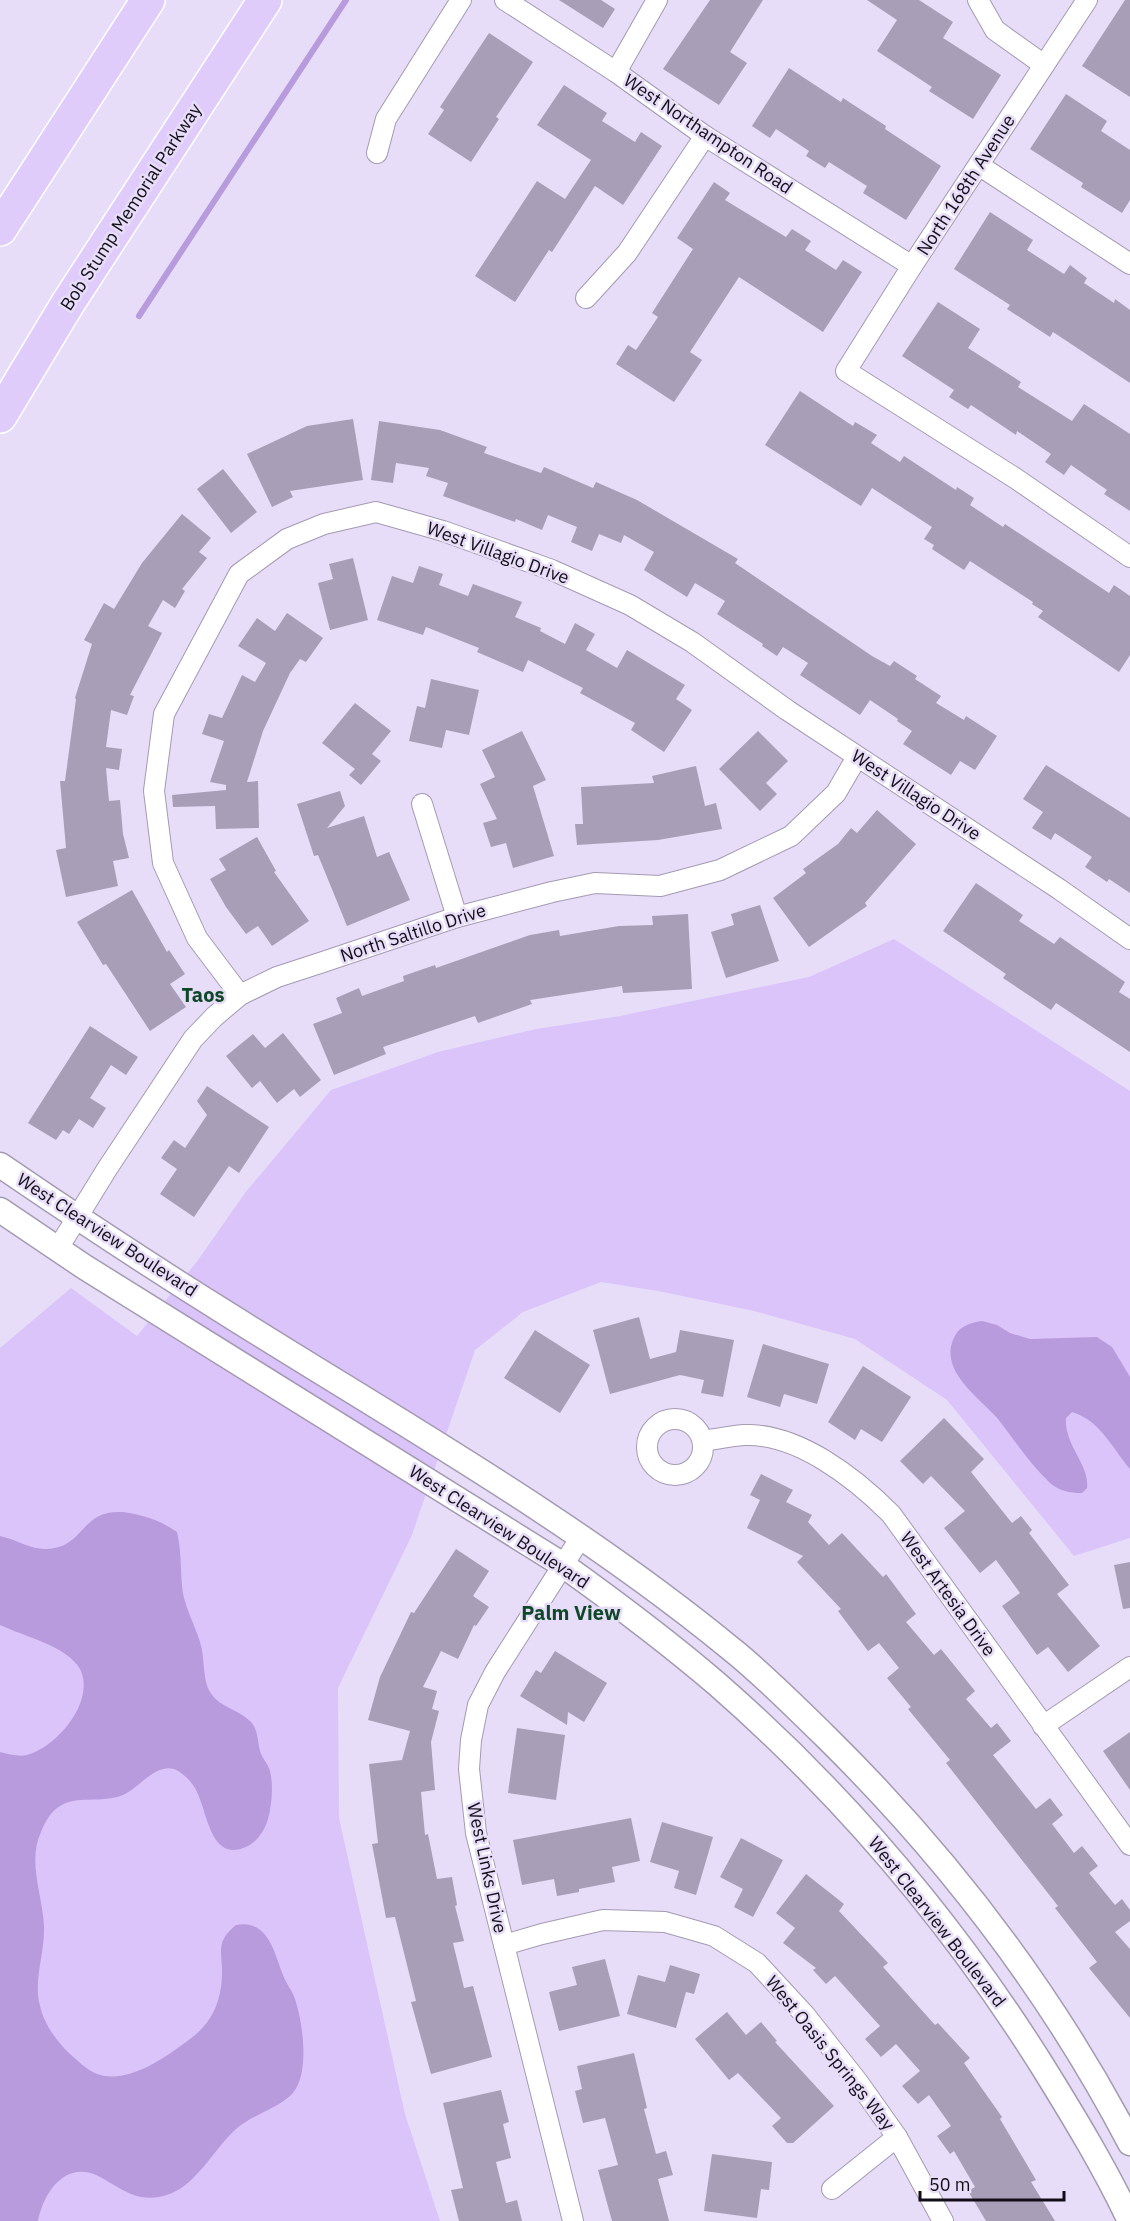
<svg xmlns="http://www.w3.org/2000/svg" width="1130" height="2221" font-family="'IBM Plex Sans',sans-serif">
<style>
.green{fill:#dbc4fa}
.water{fill:#b79bdc}
.lines{fill:none;stroke-linecap:round;stroke-linejoin:round}
.stream{stroke:#b79bdc;stroke-width:6}
.building{fill:#a89eb7}
.minor-casing{stroke:#a49ab2;stroke-width:22}
.tertiary-casing{stroke:#a49ab2;stroke-width:27}
.motorway-casing{stroke:#fff;stroke-width:36}
.minor{stroke:#fff;stroke-width:20}
.tertiary{stroke:#fff;stroke-width:24}
.motorway{stroke:#e0ccfb;stroke-width:33}
.labels{text-anchor:middle;stroke-width:5;stroke-linejoin:round;paint-order:stroke}
.street-label{font-size:18px;fill:#110e16;stroke:#e8ddf8}
.neighbourhood-label{font-size:20px;font-weight:bold;fill:#0f4829;stroke:#e8ddf8}
</style>
<rect width="100%" height="100%" fill="#e8ddf8"/>
<path class="green" d="M894,939L1130,1091V1538L1074,1556L947,1400L855,1339L754,1311L658,1291L601,1282L523,1312L475,1350L412,1535L338,1688L339,1818L405,2114L440,2221H0V1348L71,1288L137,1336L198,1260L245,1193L331,1090L438,1052L536,1029L620,1016L809,977Z"/>
<g class="water">
<path d="M982,1321L997,1325L1010,1333L1030,1339L1097,1337L1112,1347L1130,1377V1469C1112,1448 1100,1420 1072,1412L1066,1418C1064,1445 1090,1465 1087,1488L1082,1493C1069,1493 1060,1491 1050,1483C1030,1464 1015,1441 998,1419C980,1398 940,1372 953,1340C958,1327 968,1323 982,1321Z"/>
<path d="M123,1512C143,1515 160,1520 177,1532C182,1553 180,1573 183,1594C187,1611 195,1626 200,1642C204,1655 203,1668 206,1682C212,1707 235,1706 251,1722C259,1731 257,1743 261,1754C263,1759 267,1763 269,1768C274,1783 272,1804 268,1819C265,1829 258,1841 248,1846C210,1865 208,1812 196,1790C193,1784 187,1777 181,1773C160,1757 141,1787 123,1795C102,1804 75,1794 57,1808C50,1813 44,1824 41,1832C27,1862 43,1896 44,1927C45,1953 33,1980 40,2006C44,2024 57,2042 70,2054C78,2061 87,2070 97,2074C128,2085 166,2057 190,2039C211,2024 221,2003 222,1976C223,1952 214,1943 236,1925C268,1919 274,1952 283,1975C286,1984 293,1991 295,1999C303,2023 311,2078 290,2096C274,2110 252,2115 236,2129C215,2148 197,2183 172,2193C163,2197 151,2199 141,2197C125,2194 111,2182 96,2175C64,2161 43,2194 38,2221H0V1752C8,1754 19,1757 27,1755C57,1747 96,1701 80,1669C67,1646 23,1636 0,1625V1536C15,1539 30,1549 45,1549C78,1549 80,1522 104,1514C110,1512 117,1512 123,1512Z"/>
</g>
<g class="lines">
<path class="stream" d="M139,316L346,0"/>
</g>
<g class="building">
<path d="M559,0H601L615,9L603,28Z"/>
<path d="M710,0H763L730,52L747,63L719,105L663,69Z"/>
<path d="M867,0H919L953,22L943,38L1001,75L973,119L929,91L932,87L877,51L897,20Z"/>
<path d="M1125,0H1130V97L1082,66Z"/>
<path d="M489,33L533,62L496,117L499,119L471,162L428,134L444,110L440,107Z"/>
<path d="M789,68L841,102L843,98L886,126L885,129L941,166L906,220L863,193L867,186L829,162L825,168L806,156L809,151L776,129L770,138L752,126Z"/>
<path d="M564,85L607,113L602,121L635,142L641,132L662,146L623,205L595,186L552,252L549,250L515,302L475,276L537,181L565,199L591,160L537,125Z"/>
<path d="M1066,94L1107,121L1101,131L1130,150V200L1122,213L1081,187L1083,183L1030,149Z"/>
<path d="M714,182L730,193L725,200L786,237L792,229L811,241L805,250L836,270L843,260L862,272L823,332L739,277L690,352L702,360L674,402L616,364L628,345L636,350L658,317L652,313L693,249L677,238Z"/>
<path d="M990,212L1033,240L1027,250L1064,274L1070,265L1087,278L1084,283L1114,303L1115,299L1130,310V383L1053,332L1050,337L1007,309L1010,305L954,269Z"/>
<path d="M938,302L980,329L968,348L1021,382L1018,387L1072,421L1084,404L1130,434V511L1104,494L1107,490L1071,465L1064,475L1045,462L1051,454L1017,431L1016,435L971,405L968,409L949,397L954,390L902,356Z"/>
<path d="M800,391L853,426L855,422L877,435L871,443L900,462L904,456L956,490L957,487L974,498L970,505L1003,527L1005,524L1109,593L1114,585L1130,596V655L1119,672L1038,617L1043,611L1032,604L1033,602L970,561L964,570L932,549L934,545L924,539L932,527L872,488L861,506L765,445Z"/>
<path d="M353,419L363,480L290,491L293,497L272,507L247,454L307,426Z"/>
<path d="M379,421L440,430L487,447L484,453L541,473L544,467L593,488L596,482L637,500L738,559L735,563L872,656L890,666L894,661L917,676L915,679L941,696L936,703L964,720L966,716L997,736L975,770L960,761L951,775L903,744L912,731L897,721L898,719L870,700L860,715L800,675L808,663L783,647L777,656L762,646L763,644L717,614L725,601L695,583L687,597L644,570L654,552L624,535L621,543L599,534L592,551L571,542L577,527L548,515L542,530L516,519L515,522L443,496L448,483L426,476L429,468L396,463L393,483L371,480Z"/>
<path d="M223,469L257,512L231,533L197,489Z"/>
<path d="M182,514L211,538L199,552L207,558L182,589L185,591L175,608L163,600L148,626L162,633L130,695L134,696L127,715L111,710L106,747L122,749L119,770L106,768L109,801L120,800L123,834L129,858L113,861L118,886L66,897L56,850L66,848L60,781H65L76,699L75,698L92,644L84,640L104,603L114,609L142,563Z"/>
<path d="M353,558L368,620L330,630L318,583L333,579L329,564Z"/>
<path d="M419,566L443,574L439,585L468,596L473,584L522,602L515,617L541,628L540,631L565,644L575,623L595,634L586,650L617,668L627,650L685,685L676,699L692,710L664,752L631,730L635,723L580,693L583,688L528,660L523,672L477,652L479,648L426,627L423,635L377,620L392,576L413,583Z"/>
<path d="M287,613L323,638L306,662L300,659L290,673L263,731L247,782L258,781L259,828L216,829L215,806L173,807L172,795L226,790V785L210,782L224,741L202,734L209,714L222,718L242,675L255,682L266,663L238,646L257,618L275,631Z"/>
<path d="M431,679L479,690L469,735L446,730L442,748L409,741L417,706L425,708Z"/>
<path d="M355,703L391,731L372,754L381,761L361,785L349,775L355,769L322,743Z"/>
<path d="M522,731L546,780L533,786L554,856L513,868L506,843L491,847L483,823L497,819L480,784L495,777L482,750Z"/>
<path d="M758,731L788,761L766,783L777,794L760,811L719,769Z"/>
<path d="M1046,765L1130,818V893L1109,879L1107,882L1085,867L1092,857L1055,833L1051,840L1032,828L1043,812L1023,799Z"/>
<path d="M696,766L705,806L716,803L722,829L658,840L577,845L575,824H583L581,787L654,783L652,776Z"/>
<path d="M340,791L345,806L327,828L364,816L377,857L389,852L410,900L347,926L318,855L314,856L297,804Z"/>
<path d="M877,810L916,844L865,903L867,906L809,947L773,898L806,873L803,869L838,844L851,828L857,833Z"/>
<path d="M257,837L276,871L274,872L309,921L272,946L258,926L246,934L226,907L210,879L226,870L219,859Z"/>
<path d="M976,883L1023,915L1019,921L1054,944L1060,937L1125,982L1119,992L1130,999V1052L1056,1003L1051,1010L1003,978L1006,974L943,931Z"/>
<path d="M132,890L167,952L169,950L185,974L170,984L186,1007L150,1031L106,964L103,965L77,922Z"/>
<path d="M760,905L779,961L726,978L711,932L734,925L731,914Z"/>
<path d="M688,914L692,989L623,993L622,986L530,1000L532,1004L478,1023L475,1016L383,1047L386,1054L334,1075L313,1024L342,1013L336,998L359,988L362,996L404,981L403,976L435,965L436,968L530,935L559,930L560,936L619,926L653,925L652,916Z"/>
<path d="M90,1026L138,1057L126,1075L111,1065L90,1098L106,1108L93,1128L79,1119L69,1134L63,1130L56,1140L28,1123Z"/>
<path d="M283,1033L321,1080L300,1097L294,1089L277,1103L260,1081L252,1088L226,1056L253,1034L265,1048Z"/>
<path d="M207,1086L269,1127L239,1173L229,1166L194,1217L160,1194L177,1169L161,1158L174,1140L185,1148L207,1115L197,1101Z"/>
<path d="M639,1317L650,1359L676,1352L680,1330L734,1340L723,1397L701,1393L704,1380L680,1375L610,1394L593,1330Z"/>
<path d="M535,1330L590,1365L560,1413L504,1378Z"/>
<path d="M763,1344L829,1364L817,1404L784,1394L780,1407L747,1397Z"/>
<path d="M863,1366L911,1397L882,1442L861,1429L855,1440L828,1422Z"/>
<path d="M944,1418L984,1459L971,1472L1012,1523L1021,1516L1032,1530L1029,1533L1069,1585L1057,1594L1100,1646L1068,1672L1048,1647L1037,1655L1002,1606L1020,1593L996,1560L980,1573L944,1528L965,1511L931,1476L923,1484L900,1461Z"/>
<path d="M761,1474L793,1490L786,1502L812,1515L808,1522L829,1545L842,1533L883,1577L886,1574L916,1614L906,1622L934,1655L941,1649L975,1691L966,1699L991,1728L997,1723L1011,1741L993,1755L1036,1809L1050,1798L1063,1815L1052,1824L1074,1853L1082,1846L1098,1866L1089,1873L1115,1905L1122,1899L1130,1910V1921L1115,1932L1130,1949V2018L1089,1968L1097,1962L1055,1908L1058,1906L946,1763L950,1760L908,1709L911,1707L887,1678L899,1668L879,1643L868,1651L838,1611L841,1609L797,1562L803,1556L747,1528L760,1500L750,1495Z"/>
<path d="M456,1549L489,1571L473,1596L489,1607L476,1626L474,1625L458,1659L441,1651L423,1687L437,1691L432,1709L439,1711L431,1742L435,1790L421,1792L425,1835L428,1834L437,1879L452,1877L457,1905L455,1906L464,1941L453,1943L464,1988L473,1986L492,2057L431,2074L411,2002L416,2001L395,1917L386,1918L372,1844L378,1843L369,1764L402,1760L410,1731L368,1720L380,1677L411,1612L414,1613Z"/>
<path d="M1130,1562V1608L1123,1609L1114,1565Z"/>
<path d="M555,1651L607,1683L584,1722L568,1712L567,1725L520,1696L536,1670L541,1673Z"/>
<path d="M517,1728L565,1735L556,1800L508,1793Z"/>
<path d="M1130,1732V1790L1103,1751Z"/>
<path d="M631,1818L640,1861L612,1867L615,1882L579,1889V1892L557,1896L554,1879L522,1885L513,1840Z"/>
<path d="M662,1822L713,1837L696,1895L674,1888L679,1871L650,1862Z"/>
<path d="M741,1838L783,1860L753,1917L734,1907L743,1889L720,1877Z"/>
<path d="M806,1874L844,1904L839,1911L888,1963L883,1967L935,2025L938,2023L970,2058L964,2063L1002,2117L1000,2119L1036,2180L1031,2182L1055,2221H986L968,2191L975,2187L954,2151L950,2154L937,2136L951,2126L929,2095L918,2104L902,2086L920,2071L896,2044L881,2057L865,2039L880,2026L835,1976L826,1984L813,1970L816,1968L783,1943L795,1928L776,1913Z"/>
<path d="M605,1959L620,2016L559,2031L549,1992L577,1985L572,1967Z"/>
<path d="M670,1965L700,1974L694,1994L686,1992L676,2028L627,2014L638,1975L665,1982Z"/>
<path d="M727,2012L746,2035L761,2022L777,2041L775,2042L834,2106L793,2143H787L772,2126L781,2118L738,2073L729,2080L695,2039Z"/>
<path d="M634,2053L647,2108L644,2109L656,2154L666,2151L673,2175L658,2179L669,2221H612L598,2170L618,2165L605,2118L583,2123L575,2091L582,2089L577,2066Z"/>
<path d="M501,2090L509,2122L503,2124L511,2158L496,2162L506,2203L517,2200L522,2221H459L451,2190L463,2188L443,2103Z"/>
<path d="M712,2154L772,2162L769,2190L761,2189L757,2218L704,2211Z"/>
</g>
<g class="lines">
<g class="minor-casing">
<g id="minor">
<path d="M505,0L616,72L705,136L912,266"/>
<path d="M978,0L995,30L1044,65"/>
<path d="M1087,0L912,266L846,371L1015,478L1130,557"/>
<path d="M616,72L657,0"/>
<path d="M377,153L386,119L461,0"/>
<path d="M980,166L1130,264"/>
<path d="M586,298L627,253L705,136"/>
<path d="M422,804L457,917"/>
<path d="M240,995L197,938L163,863L154,791L164,714L239,574L287,539L324,524L376,512L443,531L552,570L630,605L692,642L787,710L1059,889L1130,939"/>
<path d="M57,1250L107,1169L193,1039L214,1017L240,995L277,977L320,963L457,917L552,892L595,883L660,886L720,870L791,836L836,793L857,757"/>
<circle cx="675" cy="1447" r="28"/>
<path d="M703,1441C716,1439 731,1436 744,1435C798,1433 855,1478 891,1514L1130,1845"/>
<path d="M1043,1726L1130,1667"/>
<path d="M504,1945L542,1934L603,1920L665,1922L714,1936L757,1963L805,2015L858,2082L897,2137L943,2221"/>
<path d="M832,2189L897,2137"/>
<path d="M573,2221L476,1833L469,1769L471,1740L478,1705L495,1672L581,1537"/>
</g>
</g>
<g class="tertiary-casing">
<g id="tertiary">
<path d="M0,1165C76,1217 152,1267 229,1315C399,1422 575,1521 730,1648C764,1675 794,1706 825,1736C946,1855 1051,1992 1130,2143"/>
<path d="M0,1210L83,1266L563,1565C616,1603 668,1642 717,1684C844,1795 954,1925 1043,2067C1074,2117 1105,2168 1130,2221"/>
</g>
</g>
<g class="motorway-casing">
<g id="motorway">
<path d="M0,229L148,0"/>
<path d="M0,416L68,303L265,0"/>
</g>
</g>
<use href="#minor" class="minor"/>
<use href="#tertiary" class="tertiary"/>
<use href="#motorway" class="motorway"/>
</g>
<g class="labels">
<g class="street-label">
<text transform="translate(708 134) rotate(34)" y="6">West Northampton Road</text>
<text transform="translate(966 185) rotate(-57)" y="6">North 168th Avenue</text>
<text transform="translate(131 207) rotate(-57)" y="6">Bob Stump Memorial Parkway</text>
<text transform="translate(498 553) rotate(20)" y="6">West Villagio Drive</text>
<text transform="translate(916 795) rotate(33)" y="6">West Villagio Drive</text>
<text transform="translate(413 933) rotate(-18)" y="6">North Saltillo Drive</text>
<text transform="translate(107 1235) rotate(33)" y="6">West Clearview Boulevard</text>
<text transform="translate(499 1527) rotate(33)" y="6">West Clearview Boulevard</text>
<text transform="translate(948 1594) rotate(54)" y="6">West Artesia Drive</text>
<text transform="translate(487 1868) rotate(78)" y="6">West Links Drive</text>
<text transform="translate(937 1922) rotate(52)" y="6">West Clearview Boulevard</text>
<text transform="translate(830 2053) rotate(51)" y="6">West Oasis Springs Way</text>
</g>
<g class="neighbourhood-label">
<text x="203" y="1002">Taos</text>
<text x="571" y="1620">Palm View</text>
</g>
</g>
<path d="M920 2191v9h144v-9" fill="none" stroke="#110e16" stroke-width="3"/>
<text x="929" y="2191" font-size="18" fill="#110e16" stroke="#e8ddf8" stroke-width="4.5" paint-order="stroke">50 m</text>
</svg>
